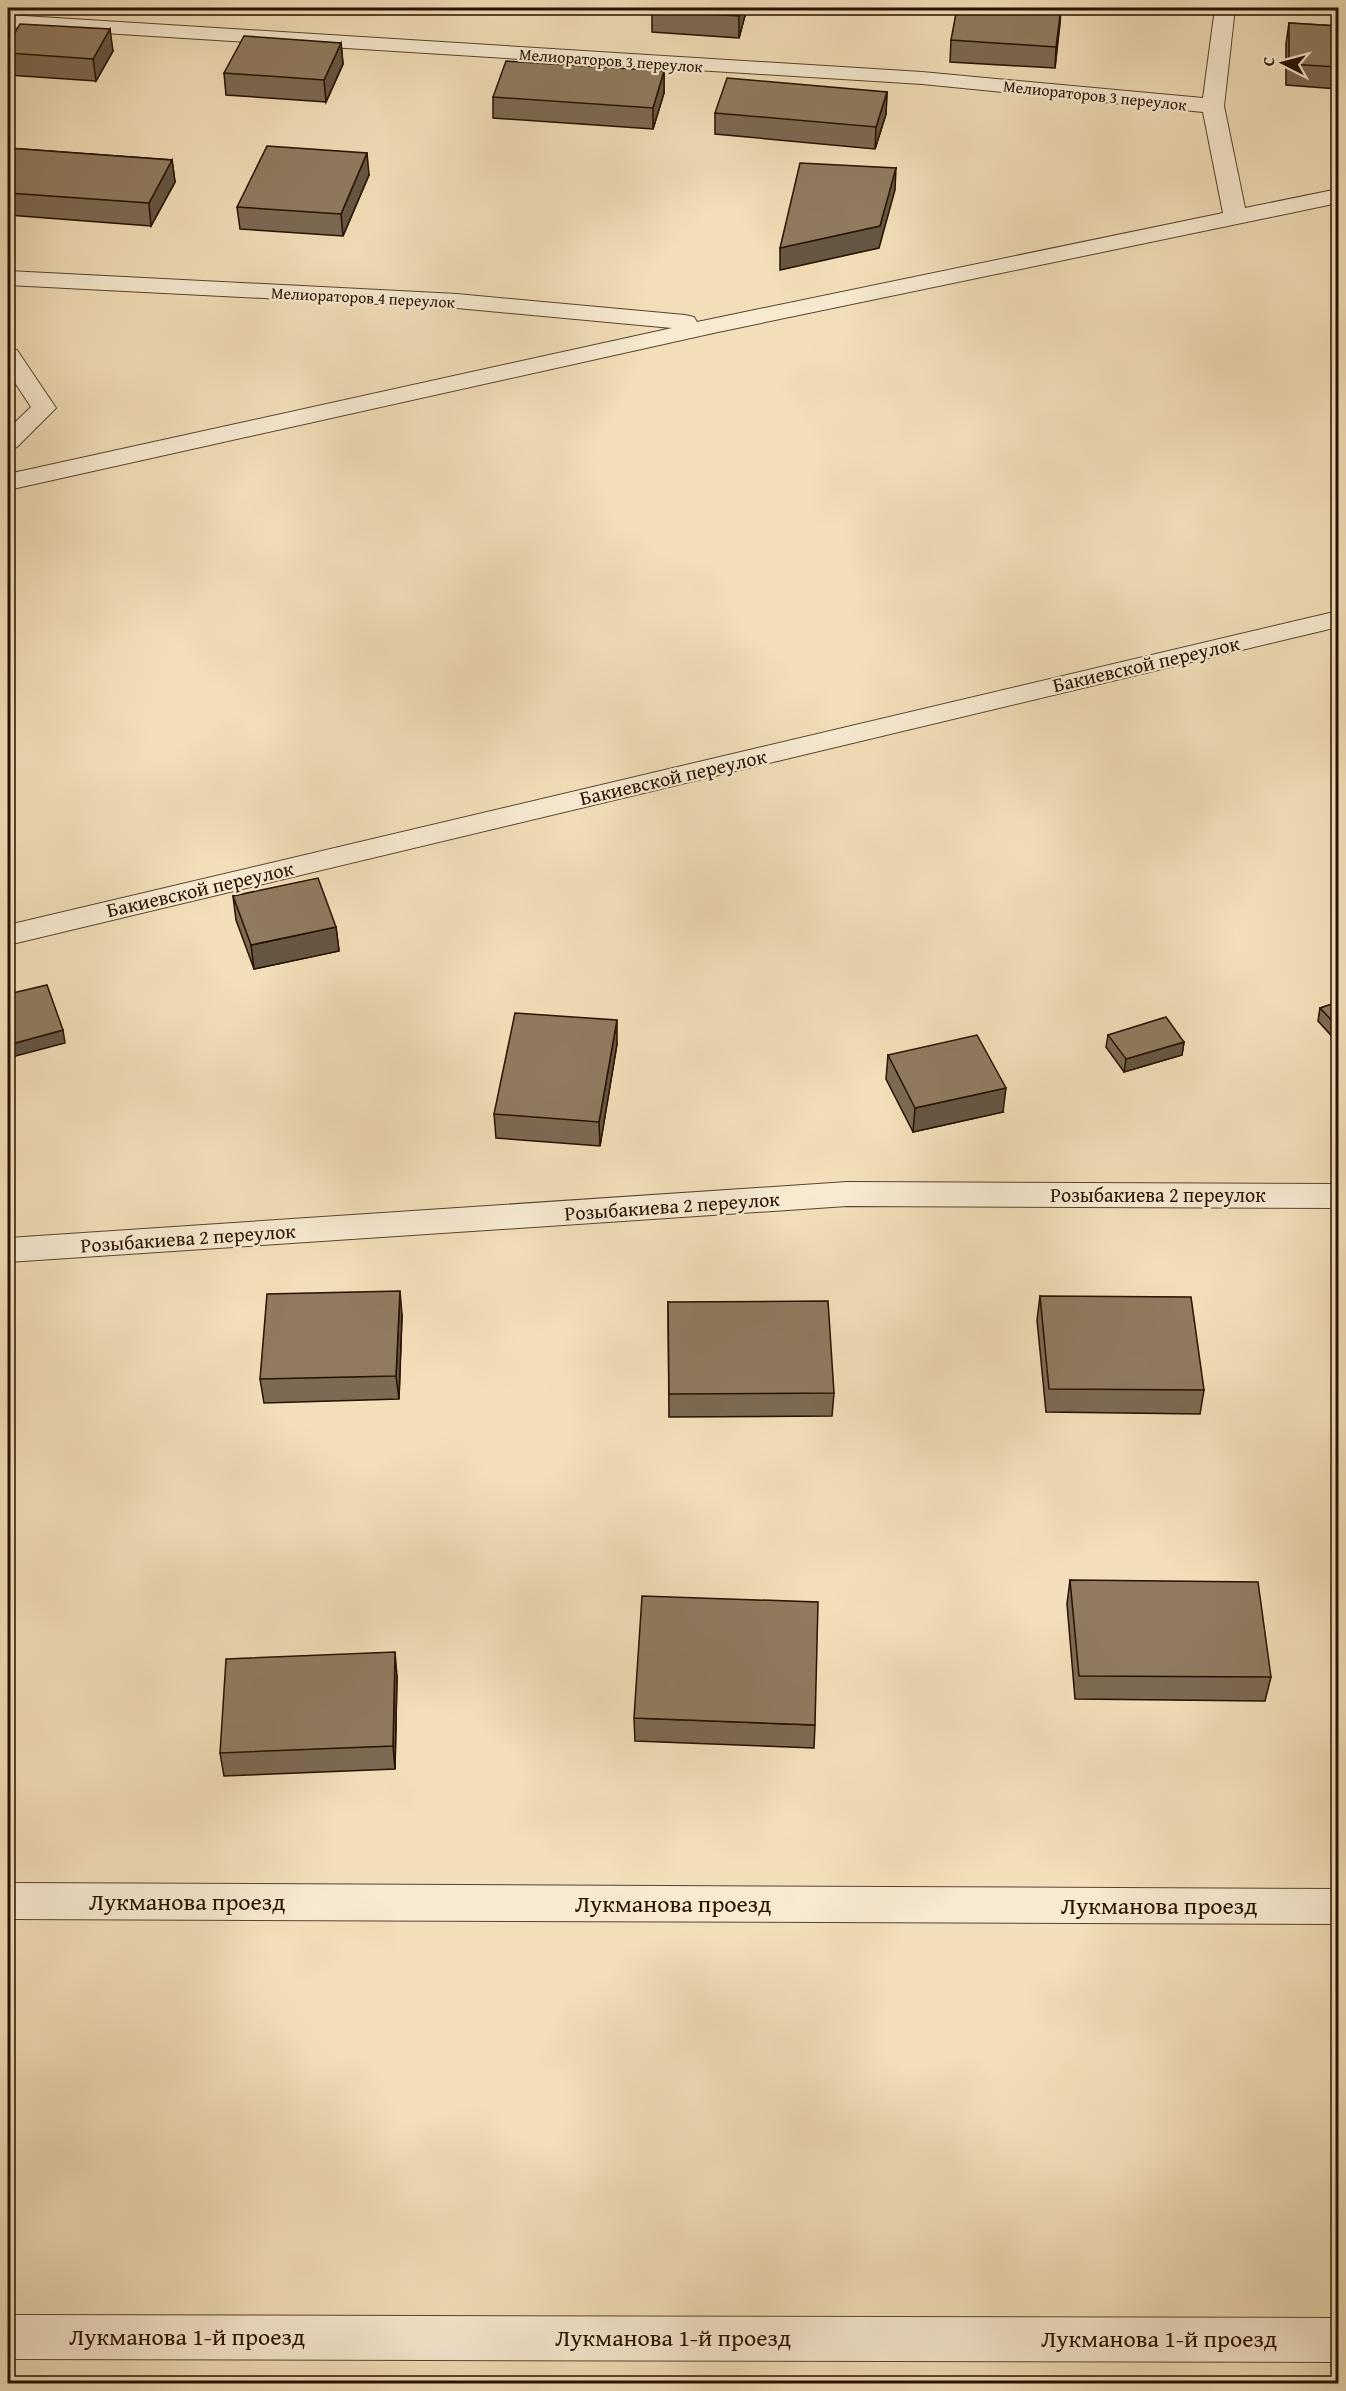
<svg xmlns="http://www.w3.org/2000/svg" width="1346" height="2391" font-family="'Gentium Book Plus',serif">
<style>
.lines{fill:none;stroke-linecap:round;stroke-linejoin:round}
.minor-casing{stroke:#59442e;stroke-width:2}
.minor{fill:#f7ead1;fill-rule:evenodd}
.wall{fill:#7c6a53;stroke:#261000;stroke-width:1.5}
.shaded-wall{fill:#655643;stroke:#261000;stroke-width:1.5}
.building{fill:#907b60;stroke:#261000;stroke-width:1.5}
.labels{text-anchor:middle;stroke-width:4.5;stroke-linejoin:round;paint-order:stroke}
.far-street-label{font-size:16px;fill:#261000;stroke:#f7ead1}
.street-label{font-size:20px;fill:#261000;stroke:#f7ead1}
.near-street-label{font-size:24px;fill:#261000;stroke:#f7ead1}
</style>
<rect width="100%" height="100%" fill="#f2deb8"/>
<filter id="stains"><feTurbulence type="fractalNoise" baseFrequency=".00333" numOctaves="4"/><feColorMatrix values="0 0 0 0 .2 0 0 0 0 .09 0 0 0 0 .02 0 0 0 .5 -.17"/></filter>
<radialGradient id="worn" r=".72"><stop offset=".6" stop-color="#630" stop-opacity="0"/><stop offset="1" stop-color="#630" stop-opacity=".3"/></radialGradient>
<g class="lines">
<g class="minor-casing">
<g id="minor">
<path d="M1215,8H1235L1224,106L1245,208L1338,189V203L718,332L8,490V474L672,328L457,308L8,285V271L457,294L685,315L694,317L697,322L1223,213L1203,112L922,84L8,27V15L922,72L1203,98Z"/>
<path d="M8,348L17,350L56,408L17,447L8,450V429L31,407L8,372Z"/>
<path d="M1338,611V627L8,945V925Z"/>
<path d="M847,1182L1338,1184V1208L847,1206L8,1262V1238Z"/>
<path d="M8,1883L1338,1889V1924L8,1919Z"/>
<path d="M8,2315L1338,2318V2362L8,2359Z"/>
</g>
</g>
<use href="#minor" class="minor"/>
</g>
<g class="wall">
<path d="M747,8L739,38L652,32V11Z"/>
<path d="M1061,8L1055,68L950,62L951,40Z"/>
<path d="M1289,23L1338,26V89L1286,85V44Z"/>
<path d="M341,43L343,64L326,102L226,95L224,73Z"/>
<path d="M8,44L113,51L96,81L8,75Z"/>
<path d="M664,71V93L653,129L493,118V97Z"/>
<path d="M887,92L886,114L875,149L715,134V113Z"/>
<path d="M8,148L172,160L175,182L151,226L8,215Z"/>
<path d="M369,175L343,236L240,229L237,207Z"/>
<path d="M233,896L336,927L339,951L254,969L236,920Z"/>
<path d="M1338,1002V1043L1318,1021L1320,1008Z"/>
<path d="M1108,1035L1184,1042L1182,1055L1124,1072L1106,1047Z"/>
<path d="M617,1044L600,1146L496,1138L494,1114Z"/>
<path d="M888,1055L1003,1112L913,1132L886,1079Z"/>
<path d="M1040,1296L1204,1390L1200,1414L1046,1412L1037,1320Z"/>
<path d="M668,1302L834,1393L832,1416L669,1417Z"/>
<path d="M402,1315L399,1399L264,1403L260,1379Z"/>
<path d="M1070,1580L1271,1677L1265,1701L1075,1699L1067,1604Z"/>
<path d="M397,1676L395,1769L224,1776L220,1753Z"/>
<path d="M634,1718L815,1725L814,1748L635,1741Z"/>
</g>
<g class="shaded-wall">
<path d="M741,8H747L739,38V16Z"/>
<path d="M1061,8L1060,24L1055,68L1056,47Z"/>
<path d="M110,29L113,51L96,81L93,59Z"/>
<path d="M341,43L343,64L326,102L324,80Z"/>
<path d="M664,71V93L653,129V108Z"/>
<path d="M887,92L886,114L875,149L876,127Z"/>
<path d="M367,153L369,175L343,236L341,214Z"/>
<path d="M172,160L175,182L151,226L149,203Z"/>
<path d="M896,168L895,190L879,248L780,270V248Z"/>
<path d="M336,927L339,951L254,969L251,945Z"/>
<path d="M617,1020V1044L600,1146L599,1122Z"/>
<path d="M63,1030L65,1043L8,1058V1045Z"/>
<path d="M1184,1042L1182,1055L1124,1072L1126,1059Z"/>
<path d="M1006,1088L1003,1112L913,1132L915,1108Z"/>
<path d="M400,1291L402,1315L399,1399L396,1376Z"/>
<path d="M395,1652L397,1676L395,1769L393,1746Z"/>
</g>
<g class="building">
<path d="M653,8H741L739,16L652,11Z"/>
<path d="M957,8H1061L1056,47L951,40Z"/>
<path d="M1289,23L1338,26V67L1289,64Z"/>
<path d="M20,24L110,29L93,59L8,53V44Z"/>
<path d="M244,36L341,43L324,80L224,73Z"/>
<path d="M506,61L664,71L653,108L493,97Z"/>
<path d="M727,78L887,92L876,127L715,113Z"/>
<path d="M267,146L367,153L341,214L237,207Z"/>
<path d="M8,148L172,160L149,203L8,193Z"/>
<path d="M800,163L896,168L880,226L780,248Z"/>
<path d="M318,878L336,927L251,945L233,896Z"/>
<path d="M47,985L63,1030L8,1045V994Z"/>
<path d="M1338,1002V1027L1320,1008Z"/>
<path d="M515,1013L617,1020L599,1122L494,1114Z"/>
<path d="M1166,1017L1184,1042L1126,1059L1108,1035Z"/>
<path d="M977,1035L1006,1088L915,1108L888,1055Z"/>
<path d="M400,1291L396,1376L260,1379L267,1294Z"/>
<path d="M1040,1296L1191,1297L1204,1390L1049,1389Z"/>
<path d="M828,1301L834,1393L669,1394L668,1302Z"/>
<path d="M1070,1580L1258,1582L1271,1677L1079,1676Z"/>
<path d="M642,1596L818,1602L815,1725L634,1718Z"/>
<path d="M395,1652L393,1746L220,1753L226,1659Z"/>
</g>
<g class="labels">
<g class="far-street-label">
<text transform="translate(611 60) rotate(4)" y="6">Мелиораторов 3 переулок</text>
<text transform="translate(1095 95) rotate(6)" y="6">Мелиораторов 3 переулок</text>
<text transform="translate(363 297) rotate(3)" y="6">Мелиораторов 4 переулок</text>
</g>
<g class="street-label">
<text transform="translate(1146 664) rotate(-13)" y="7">Бакиевской переулок</text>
<text transform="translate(673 777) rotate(-13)" y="7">Бакиевской переулок</text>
<text transform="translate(200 889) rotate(-13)" y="7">Бакиевской переулок</text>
<text x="1158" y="1202">Розыбакиева 2 переулок</text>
<text transform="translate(672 1206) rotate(-4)" y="7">Розыбакиева 2 переулок</text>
<text transform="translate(188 1238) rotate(-4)" y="7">Розыбакиева 2 переулок</text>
</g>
<g class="near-street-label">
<text x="187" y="1910">Лукманова проезд</text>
<text x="673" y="1912">Лукманова проезд</text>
<text x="1159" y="1914">Лукманова проезд</text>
<text x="187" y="2345">Лукманова 1-й проезд</text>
<text x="673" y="2346">Лукманова 1-й проезд</text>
<text x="1159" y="2347">Лукманова 1-й проезд</text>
</g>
</g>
<rect width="1346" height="2391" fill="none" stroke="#f2deb8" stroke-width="30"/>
<rect x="9" y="9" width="1328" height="2373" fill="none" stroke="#261000" stroke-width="3"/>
<rect x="15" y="15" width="1316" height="2361" fill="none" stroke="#261000" stroke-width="1.5"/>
<g transform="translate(1283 63) rotate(276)" stroke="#f7ead1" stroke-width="4.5" paint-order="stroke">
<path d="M0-4.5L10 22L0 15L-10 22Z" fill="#261000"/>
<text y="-9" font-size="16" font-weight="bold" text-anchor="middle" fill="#261000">С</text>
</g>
<rect width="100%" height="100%" filter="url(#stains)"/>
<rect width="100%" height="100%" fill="url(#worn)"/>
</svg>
